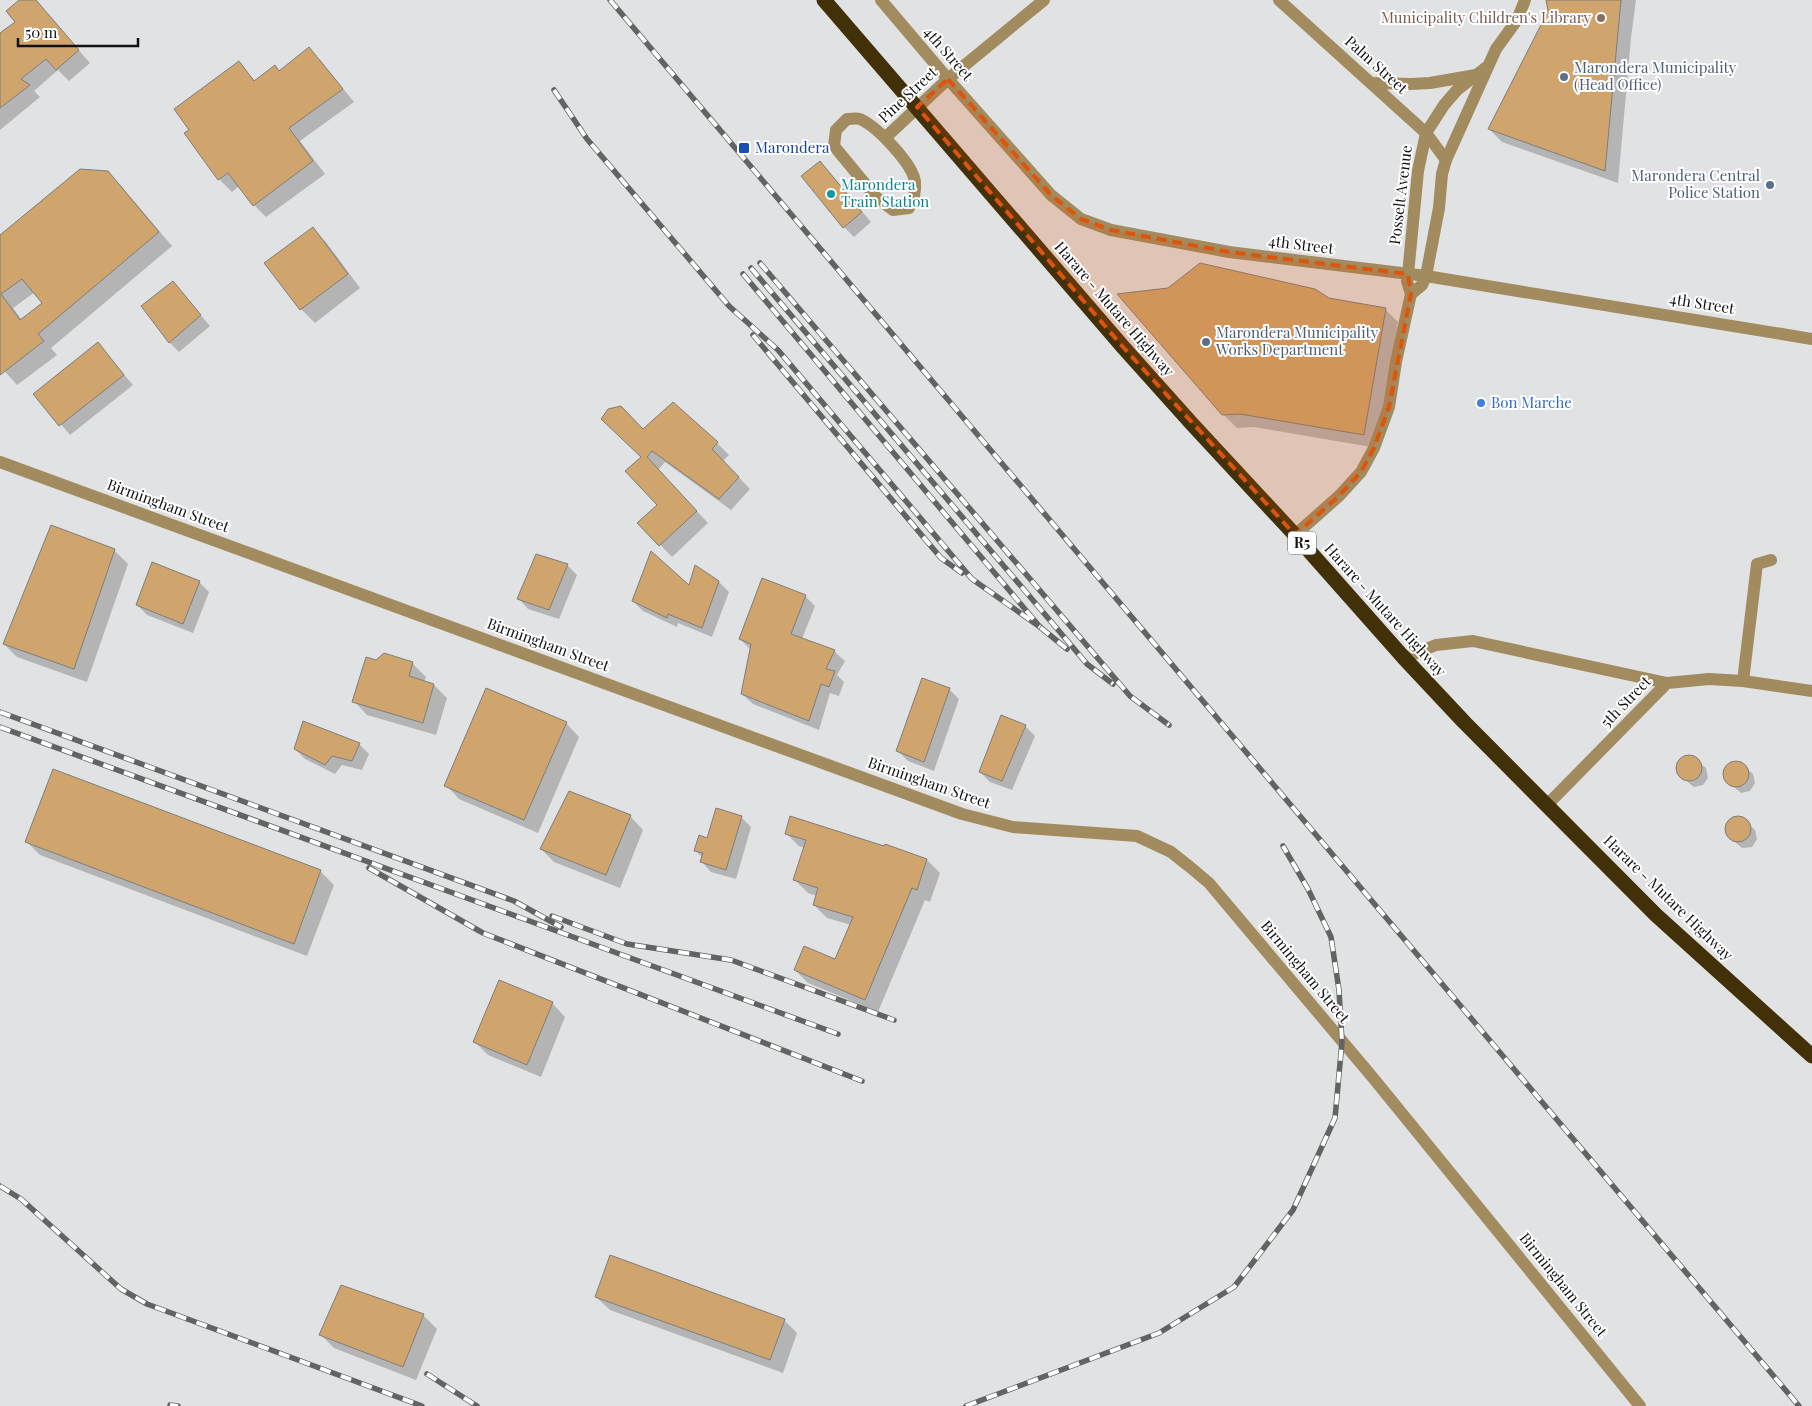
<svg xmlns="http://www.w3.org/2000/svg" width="1812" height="1406" font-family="'Playfair Display',serif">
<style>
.shadow{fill:#0003;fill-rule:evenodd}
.building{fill:#cfa56d;stroke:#7e7d7c;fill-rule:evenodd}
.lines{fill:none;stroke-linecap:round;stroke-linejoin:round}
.street{stroke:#a28b5e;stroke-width:12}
.highway{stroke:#423008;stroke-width:15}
.rail-casing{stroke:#626363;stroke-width:5.5}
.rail{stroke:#fff;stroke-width:4;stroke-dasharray:11;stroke-linecap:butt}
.marked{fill:#dd550c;fill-opacity:0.2;stroke:#dd550c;stroke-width:4;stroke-dasharray:10 6;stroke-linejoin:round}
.education-dot{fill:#8d6e63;stroke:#fff;stroke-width:2}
.service-dot{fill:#5c6f8a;stroke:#fff;stroke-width:2}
.transit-dot{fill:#1a4fb4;stroke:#fff;stroke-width:2}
.culture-dot{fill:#0f9aa8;stroke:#fff;stroke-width:2}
.shop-dot{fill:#3f7fe0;stroke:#fff;stroke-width:2}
.labels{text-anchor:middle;stroke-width:4;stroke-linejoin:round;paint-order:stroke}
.shield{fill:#fff;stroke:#585858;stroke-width:1}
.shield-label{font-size:14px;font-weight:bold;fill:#101111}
.education-label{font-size:15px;fill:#785e54;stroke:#fff;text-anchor:end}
.street-label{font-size:15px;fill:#101111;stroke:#fff}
.service-label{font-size:15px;fill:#4e5e75;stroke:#fff;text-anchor:start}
.transit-label{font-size:15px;fill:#164399;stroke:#fff;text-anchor:start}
.culture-label{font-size:15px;fill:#0d838f;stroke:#fff;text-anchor:start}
.shop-label{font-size:15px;fill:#366cbe;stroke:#fff;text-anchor:start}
</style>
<rect width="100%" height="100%" fill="#e1e2e3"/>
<g class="shadow">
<path d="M21,0H35L90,63L69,81L58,70L34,91L40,97L0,130V35L16,22Z"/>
<path d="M1547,0H1636L1631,38L1618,183L1502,142L1489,129L1550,11Z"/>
<path d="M309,49L321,61L354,102L300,141L325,174L266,217L254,205L239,186L232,192L219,179L186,134L191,130L239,63L256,82L280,72Z"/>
<path d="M820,162L871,222L854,237L844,227Z"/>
<path d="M107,172L121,186L172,246L51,348L57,355L17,385L0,366V237ZM35,292L44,303L22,320L13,308Z"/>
<path d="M313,229L326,242L360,288L315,323L301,309L265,263Z"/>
<path d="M173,283L210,326L179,352L169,342Z"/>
<path d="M1329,300L1385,309L1398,322L1377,448L1254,427L1237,428L1223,414Z"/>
<path d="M98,344L133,385L70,435L35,394Z"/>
<path d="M643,430L717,443L729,455L723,461L750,489L731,510L665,462L658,470L708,523L672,557L639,523L659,505L642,457Z"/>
<path d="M114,550L128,564L87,682L17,657L4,644Z"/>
<path d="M567,565L577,575L559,619L528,609L519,599Z"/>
<path d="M199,582L209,592L193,633L147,615L137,605Z"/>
<path d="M719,582L729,592L712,637L678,623L677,627L643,611L633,601L689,587Z"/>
<path d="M805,596L815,606L802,639L835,652L845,661L837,675L844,682L839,696L830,693L819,730L753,704L742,694L750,649L740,639Z"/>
<path d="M376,661L412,663L426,677L424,682L434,685L447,698L436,735L367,715L354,701Z"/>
<path d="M949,689L959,699L934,771L908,761L898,751Z"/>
<path d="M566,723L579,737L538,833L459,799L446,785Z"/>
<path d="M1025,726L1035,736L1012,790L990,782L980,772Z"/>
<path d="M359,744L369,754L362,770L342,765L335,774L305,759L295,749Z"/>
<path d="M1691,756L1706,768L1708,778L1703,785L1694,787L1679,775L1677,765L1682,758Z"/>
<path d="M1739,762L1753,774L1755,783L1750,791L1741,793L1726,780L1724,771L1729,763Z"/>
<path d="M630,816L643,830L620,888L554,862L541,849Z"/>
<path d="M741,817L751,827L736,879L711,872L702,862L703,858L695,850Z"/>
<path d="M1740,817L1755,830L1757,839L1752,847L1742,848L1728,836L1726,827L1731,819Z"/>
<path d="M786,833L884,847L885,845L927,860L940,873L930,902L925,900L878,1012L808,983L795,970L836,960L851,925L827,918L814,905L817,896L808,893L795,880L805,848L799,846Z"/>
<path d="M27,842L320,871L334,885L307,956L40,855Z"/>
<path d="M552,1003L565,1017L541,1077L488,1055L475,1042Z"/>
<path d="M596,1297L784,1320L797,1333L783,1373L610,1310Z"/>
<path d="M423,1315L437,1329L416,1380L334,1348L321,1335Z"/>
</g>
<g class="building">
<path d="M19,0H36L79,50L56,70L46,59L21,79L30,85L0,108V33L15,22L6,11Z"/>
<path d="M1546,0H1621L1605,171L1488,129L1548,11Z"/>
<path d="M309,47L343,89L289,128L313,161L253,206L228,173L218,180L184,133L189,130L174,109L239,61L254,81L275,65L279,71Z"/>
<path d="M820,161L862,212L843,228L801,176Z"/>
<path d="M80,169L108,171L159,232L38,334L44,341L0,375V235ZM22,279L42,303L20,320L1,294Z"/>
<path d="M313,227L348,274L300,310L264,263Z"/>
<path d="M1200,263L1315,289L1329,298L1386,308L1364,435L1240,414L1222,415L1117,294L1168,288Z"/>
<path d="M173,281L201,315L169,343L141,306Z"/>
<path d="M98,342L124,375L59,426L33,394Z"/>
<path d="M673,402L718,442L712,449L739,477L719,499L652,451L647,457L697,511L659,546L637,523L657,505L625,471L641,457L601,419L608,409L621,406L643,429Z"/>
<path d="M51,525L115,549L74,669L3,644Z"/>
<path d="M651,551L689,585L695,565L719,581L702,628L668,614L667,618L632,601Z"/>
<path d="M536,554L568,564L549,610L517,599Z"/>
<path d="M152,562L200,581L183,624L136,605Z"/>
<path d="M762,578L806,595L791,634L835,650L826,669L835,671L829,687L821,684L809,721L741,694L751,644L739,639Z"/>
<path d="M384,653L413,662L409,676L434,684L423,723L352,702L366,657L376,660Z"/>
<path d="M922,678L950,688L924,762L896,751Z"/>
<path d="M486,688L567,722L524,820L444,786Z"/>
<path d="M1001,715L1026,725L1002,781L979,772Z"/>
<path d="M303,721L360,743L352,761L332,756L325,765L294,749Z"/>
<circle cx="1689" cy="768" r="13"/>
<circle cx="1736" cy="774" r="13"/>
<path d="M53,769L321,870L294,944L25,842Z"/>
<path d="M569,791L631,815L606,875L540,849Z"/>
<path d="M716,808L742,816L726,870L700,862L703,853L694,851L699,835L707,838Z"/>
<path d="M790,816L884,846L885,844L927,859L917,890L912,888L865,1000L794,970L804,946L835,959L853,917L813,905L818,888L793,880L806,840L785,834Z"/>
<circle cx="1738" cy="829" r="13"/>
<path d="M499,980L553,1002L527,1065L473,1042Z"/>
<path d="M610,1255L785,1319L770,1360L595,1297Z"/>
<path d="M341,1285L424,1314L403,1367L319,1335Z"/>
</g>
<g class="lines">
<g class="street">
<path d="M881,0L948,79L1051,195L1081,219L1111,230L1229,252L1426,276L1812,339"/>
<path d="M1279,0L1426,133L1446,160"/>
<path d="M1372,83L1411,84L1430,83L1476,75"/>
<path d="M847,119C852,119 858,117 862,120C878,128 913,164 915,182C916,193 914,200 909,208L893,210L876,197L834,146L836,130Z"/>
<path d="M886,137L948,79L1044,0"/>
<path d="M1411,294L1422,285L1426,276L1439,208L1442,174L1446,160L1496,49L1517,20L1525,0"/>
<path d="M0,462L962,814L1013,827L1137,836L1171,852L1190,867L1209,883L1374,1079L1640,1406"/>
<path d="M1295,535L1339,496L1361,472L1374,448L1389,407L1396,362L1411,294L1407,281L1408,274L1418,171L1426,133L1444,105L1457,90L1488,66"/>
<path d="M1404,658L1436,645L1473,641L1667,683"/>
<path d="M1743,681L1757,564L1771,560"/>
<path d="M1547,805L1667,683L1709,679L1743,681L1812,691"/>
</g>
<path class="highway" d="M824,0L1123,347L1192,424L1295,535L1404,658L1464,722L1656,915L1812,1056"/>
<g class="rail-casing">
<g id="rail">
<path d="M610,0L1799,1406"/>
<path d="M554,90L587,139L729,306L778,350L972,579L1040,627"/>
<path d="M760,263L1130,696L1169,725"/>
<path d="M751,268L1087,664L1113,684"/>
<path d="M743,274L1040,627L1067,649"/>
<path d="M753,335L941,558L962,573"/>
<path d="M0,712L514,901L561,927"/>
<path d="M0,727L838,1034"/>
<path d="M369,868L483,933L862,1081"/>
<path d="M552,916L627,944L731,960L894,1020"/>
<path d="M0,1186L21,1199L121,1289L147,1304L422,1406"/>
<path d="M427,1374L477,1406"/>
<path d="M170,1405L178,1406"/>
<path d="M966,1406L1159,1333L1234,1287L1293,1210L1335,1118L1342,1042L1339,990L1331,937L1308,889L1283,846"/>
</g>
</g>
<use href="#rail" class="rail"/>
</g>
<path class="marked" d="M948,79L1051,195L1081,219L1111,230L1229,252L1408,274L1411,294L1389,407L1374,448L1361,472L1339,496L1295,535L1123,347L917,107Z"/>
<circle class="education-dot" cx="1601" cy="18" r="5"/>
<g class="service-dot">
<circle cx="1564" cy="77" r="5"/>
<circle cx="1770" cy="185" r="5"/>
<circle cx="1206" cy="342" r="5"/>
</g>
<rect class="transit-dot" x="738" y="142" width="12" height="12" rx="2.5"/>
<circle class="culture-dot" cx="831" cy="194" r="5"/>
<circle class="shop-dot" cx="1481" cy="403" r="5"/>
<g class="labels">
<rect class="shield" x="1288" y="531.5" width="28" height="23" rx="4"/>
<g class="shield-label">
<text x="1302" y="548">R5</text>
</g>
<g class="education-label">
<text x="1591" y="23">Municipality Children's Library</text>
</g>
<g class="street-label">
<text transform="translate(948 54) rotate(49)" y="5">4th Street</text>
<text transform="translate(1376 65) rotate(42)" y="5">Palm Street</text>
<text transform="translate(908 95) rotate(-43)" y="5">Pine Street</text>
<text transform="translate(1401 195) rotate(-83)" y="5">Posselt Avenue</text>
<text transform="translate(1301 245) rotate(7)" y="5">4th Street</text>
<text transform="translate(1702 304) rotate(9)" y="5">4th Street</text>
<text transform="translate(1114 309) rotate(49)" y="5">Harare - Mutare Highway</text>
<text transform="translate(168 506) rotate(20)" y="5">Birmingham Street</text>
<text transform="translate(1385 610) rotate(48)" y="5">Harare - Mutare Highway</text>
<text transform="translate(548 645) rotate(20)" y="5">Birmingham Street</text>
<text transform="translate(1626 702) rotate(-46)" y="5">5th Street</text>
<text transform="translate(929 783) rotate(19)" y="5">Birmingham Street</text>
<text transform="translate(1668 898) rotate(44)" y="5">Harare - Mutare Highway</text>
<text transform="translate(1305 972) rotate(50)" y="5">Birmingham Street</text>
<text transform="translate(1563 1285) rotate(51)" y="5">Birmingham Street</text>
</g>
<g class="service-label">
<text x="1574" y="73">Marondera Municipality<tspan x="1574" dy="17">(Head Office)</tspan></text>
<text x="1760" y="181" text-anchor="end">Marondera Central<tspan x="1760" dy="17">Police Station</tspan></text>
<text x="1216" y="338">Marondera Municipality<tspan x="1216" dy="17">Works Department</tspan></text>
</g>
<g class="transit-label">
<text x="755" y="153">Marondera</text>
</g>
<g class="culture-label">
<text x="841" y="190">Marondera<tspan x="841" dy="17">Train Station</tspan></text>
</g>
<g class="shop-label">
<text x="1491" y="408">Bon Marche</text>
</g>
</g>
<path d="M18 38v8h120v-8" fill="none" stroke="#101111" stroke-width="2.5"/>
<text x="25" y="38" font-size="15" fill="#101111" stroke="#ffffff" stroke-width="4" paint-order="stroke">50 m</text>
</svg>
